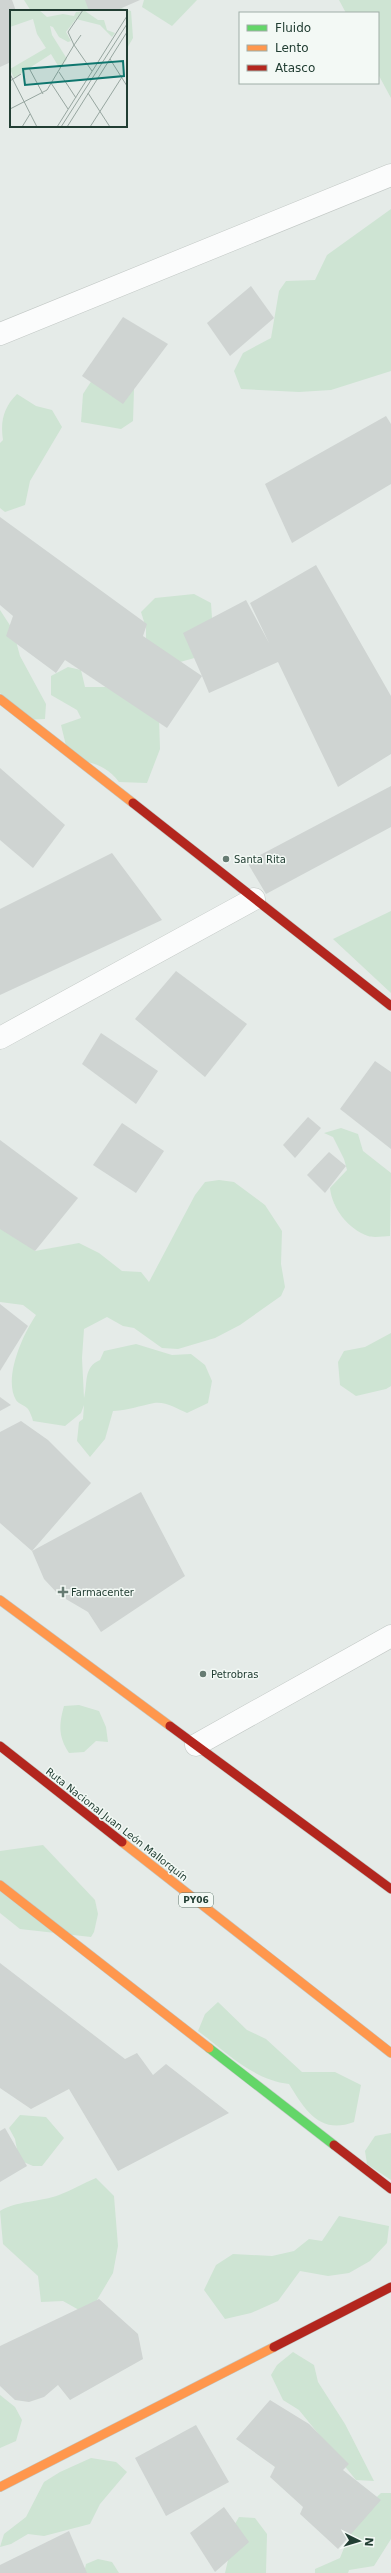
<svg xmlns="http://www.w3.org/2000/svg" width="391" height="2573" font-family="'DejaVu Sans',sans-serif">
<style>
.green{fill:#cee4d3}
.building{fill:#cfd4d2}
.lines{fill:none;stroke-linecap:round;stroke-linejoin:round}
.street-casing{stroke:#c2c8c5;stroke-width:23}
.fast-casing{stroke:#c0c8c5;stroke-width:10}
.slow-casing{stroke:#c0c8c5;stroke-width:10}
.jam-casing{stroke:#c0c8c5;stroke-width:10}
.street{stroke:#fbfcfc;stroke-width:22}
.fast{stroke:#63d668;stroke-width:9}
.slow{stroke:#ff974d;stroke-width:9}
.jam{stroke:#b3261e;stroke-width:9}
.poi-dot{fill:#667b72;stroke:#f3f9f5;stroke-width:1.5}
.labels{text-anchor:middle;stroke-width:3;stroke-linejoin:round;paint-order:stroke}
.shield{fill:#f3f9f5;stroke:#61766d;stroke-width:1}
.shield-label{font-size:9px;font-weight:bold;fill:#223e33}
.poi-label{font-size:10px;fill:#223e33;stroke:#f3f9f5;text-anchor:start}
.street-label{font-size:10px;fill:#223e33;stroke:#f3f9f5}
.inset-road{fill:none;stroke:#97a6a0;stroke-width:1}
.view{fill:#0f766e;fill-opacity:0.15;stroke:#0f766e;stroke-width:2}
.inset-edge{fill:none;stroke:#223e33;stroke-width:2}
</style>
<rect width="100%" height="100%" fill="#e5ebe8"/>
<g class="green">
<path d="M24,0H94L131,11L133,38L126,50V11H31Z"/>
<path d="M144,0H197L172,26L142,7Z"/>
<path d="M339,0H391V98L378,74V13H346Z"/>
<path d="M391,209V371L331,390L299,392L241,389L234,371L243,353L271,338L279,291L286,281L315,280L327,255Z"/>
<path d="M119,375L134,389L133,421L121,429L81,422L83,394L94,377Z"/>
<path d="M17,394L36,406L52,410L62,427L30,481L25,505L5,512L0,508V443L3,440C0,421 4,407 17,394Z"/>
<path d="M194,594L211,603L212,618L205,655L173,664L146,653V628L141,612L155,598Z"/>
<path d="M0,610L13,630L20,656L46,704L45,719L23,720L0,693Z"/>
<path d="M68,667L81,670L85,687H106L159,718L160,749L147,783L119,782C106,764 89,762 69,758L61,725L81,718L77,710L51,695V676Z"/>
<path d="M391,911V993L333,939Z"/>
<path d="M341,1128L358,1134L363,1151L391,1173L390,1236C384,1236 374,1238 368,1236C348,1229 332,1208 330,1188L347,1170L344,1159L333,1137L324,1133Z"/>
<path d="M219,1180L234,1182L265,1205L282,1231L281,1264L285,1287L281,1296L240,1325L215,1338L178,1349L162,1348L134,1328L123,1326L107,1317L84,1329L82,1358L84,1398C88,1383 83,1367 100,1360L104,1351L136,1344L172,1355L191,1354L205,1365L212,1381L208,1403L187,1413C178,1409 165,1401 154,1403C138,1406 131,1410 113,1411L105,1439L90,1457L77,1441L79,1422L83,1419L84,1405L81,1413L65,1426L33,1421C32,1417 30,1412 28,1409C25,1405 18,1404 16,1400C3,1378 23,1334 36,1315L23,1305L0,1302V1218L35,1251L79,1243L99,1253L122,1271L141,1272L149,1282L195,1195L205,1182Z"/>
<path d="M391,1333V1386L386,1389L356,1396L340,1385L338,1362L344,1351L365,1347Z"/>
<path d="M79,1705L99,1711L106,1727L108,1742L96,1741L84,1752L69,1753C58,1736 59,1724 64,1706Z"/>
<path d="M43,1845L95,1900L98,1914L94,1932L91,1937L20,1929L0,1913V1851Z"/>
<path d="M218,2002L247,2030L266,2039L302,2072H335L361,2085L354,2122C320,2135 305,2110 289,2084C253,2080 226,2052 198,2031L205,2014Z"/>
<path d="M20,2115L46,2117L64,2138L42,2166H33L19,2160L15,2139L9,2128Z"/>
<path d="M391,2133V2180L367,2164L365,2151L375,2136Z"/>
<path d="M96,2178L114,2196L118,2246L113,2273L88,2315L63,2301L41,2302L38,2276L3,2244L0,2211C15,2201 41,2202 59,2195C72,2190 84,2183 96,2178Z"/>
<path d="M339,2216L389,2226L387,2243L370,2261L349,2273L328,2276L300,2271L278,2301L251,2313L225,2319L204,2290L216,2265L233,2254L272,2256L294,2251L309,2239L322,2241Z"/>
<path d="M293,2352L314,2365L318,2382L345,2424L374,2481L356,2480L299,2410L283,2400L271,2375L277,2365Z"/>
<path d="M0,2395L15,2407L22,2420L16,2441L0,2448Z"/>
<path d="M91,2458L116,2462L127,2472L100,2504L90,2524L44,2536L28,2534L11,2544L0,2547L4,2534L26,2517L44,2482L60,2472Z"/>
<path d="M381,2493H391V2539L374,2566L349,2570L348,2573H315V2569L340,2558C351,2530 359,2514 381,2493Z"/>
<path d="M239,2517L255,2518L267,2534L266,2573H225L228,2560V2536Z"/>
<path d="M98,2559L112,2562L119,2573H84L86,2564Z"/>
</g>
<g class="building">
<path d="M0,0H12L16,11H11V62L0,67Z"/>
<path d="M85,0H140L115,11H89Z"/>
<path d="M251,286L274,318L230,356L207,323Z"/>
<path d="M123,317L168,344L123,404L82,376Z"/>
<path d="M386,416L391,424V484L292,543L265,484Z"/>
<path d="M0,517L147,624L143,636L202,676L183,633L246,600L269,643L250,603L316,565L391,696V754L338,787L278,662L209,693L202,676L167,728L65,660L56,673L6,636L13,616L0,605Z"/>
<path d="M0,768L65,825L33,868L0,840Z"/>
<path d="M391,786V827L266,894L247,862Z"/>
<path d="M112,853L162,920L0,995V909Z"/>
<path d="M176,971L247,1024L205,1077L135,1019Z"/>
<path d="M101,1033L158,1071L136,1104L82,1064Z"/>
<path d="M375,1061L391,1072V1149L340,1109Z"/>
<path d="M308,1117L321,1128L295,1158L283,1145Z"/>
<path d="M122,1123L164,1151L136,1193L93,1165Z"/>
<path d="M0,1140L78,1198L35,1251L0,1229Z"/>
<path d="M329,1152L346,1166L325,1193L307,1175Z"/>
<path d="M0,1304L28,1326L0,1371Z"/>
<path d="M0,1397L11,1405L0,1411Z"/>
<path d="M21,1421L48,1440L91,1483L32,1551L141,1492L185,1576L101,1632L88,1612L59,1595L44,1579L32,1551L0,1523V1432Z"/>
<path d="M0,1963L125,2059L137,2053L153,2075L166,2064L229,2113L118,2171L69,2089L31,2109L0,2088Z"/>
<path d="M5,2128L27,2166L0,2182V2131Z"/>
<path d="M99,2299L138,2334L143,2359L70,2400L58,2385L44,2397L29,2402L15,2400L0,2386V2346Z"/>
<path d="M270,2400L309,2424L349,2464L343,2470L381,2500L338,2549L300,2514L303,2507L270,2477L275,2467L236,2439Z"/>
<path d="M196,2425L229,2482L166,2516L135,2458Z"/>
<path d="M224,2507L249,2542L215,2572L190,2533Z"/>
<path d="M69,2531L87,2573H0V2565Z"/>
</g>
<g class="lines">
<g class="street-casing">
<g id="street">
<path d="M0,334L391,175"/>
<path d="M0,1038L254,899"/>
<path d="M196,1745L391,1636"/>
</g>
</g>
<g class="fast-casing">
<path id="fast" d="M209,2048L334,2145"/>
</g>
<g class="slow-casing">
<g id="slow">
<path d="M0,699L133,803"/>
<path d="M0,1600L170,1726"/>
<path d="M122,1842L391,2053"/>
<path d="M0,1885L209,2048"/>
<path d="M0,2487L274,2347"/>
</g>
</g>
<g class="jam-casing">
<g id="jam">
<path d="M133,803L391,1006"/>
<path d="M170,1726L391,1889"/>
<path d="M0,1746L122,1842"/>
<path d="M334,2145L391,2189"/>
<path d="M274,2347L391,2287"/>
</g>
</g>
<use href="#street" class="street"/>
<use href="#fast" class="fast"/>
<use href="#slow" class="slow"/>
<use href="#jam" class="jam"/>
</g>
<g class="poi-dot">
<circle cx="226" cy="859" r="4"/>
<path d="M61 1586h4v4h4v4h-4v4h-4v-4h-4v-4h4z"/>
<circle cx="203" cy="1674" r="4"/>
</g>
<g class="labels">
<rect class="shield" x="179" y="1893" width="34" height="14" rx="3"/>
<g class="shield-label">
<text x="196" y="1903">PY06</text>
</g>
<g class="poi-label">
<text x="234" y="863">Santa Rita</text>
<text x="71" y="1596">Farmacenter</text>
<text x="211" y="1678">Petrobras</text>
</g>
<g class="street-label">
<text transform="translate(117 1824) rotate(38)" y="4">Ruta Nacional Juan León Mallorquín</text>
</g>
</g>
<g transform="translate(10 10)">
<rect width="117" height="117" fill="#e5ebe8"/>
<path d="M0,0H29L37,7L53,4L64,6L66,2L75,1L88,10H94L97,20L105,23L102,27L90,15L66,9L56,22L61,31L58,32L49,27L43,17L40,16L42,25L57,49L50,59L41,44L4,68L0,59L36,38L27,24L23,9L0,17Z" fill="#cee4d3"/>
<path class="inset-road" d="M71,25L64,35L82,61M100,49L117,76M19,58L33,84M49,62L66,88M0,64L27,117M0,71L11,64M41,73L58,99M78,83L100,117M0,99L37,80L64,35L58,22L73,0M12,117L20,104M47,117L117,6M51,117L117,14M57,117L117,22M80,117L112,67"/>
<path class="view" d="M113,51L114,66L15,75L13,59Z"/>
<rect width="117" height="117" class="inset-edge"/>
</g>
<rect x="239" y="12" width="140" height="72" fill="#f3f9f5" stroke="#9faea7"/>
<rect x="247" y="25" width="20" height="6" fill="#63d668" stroke="#9faea7"/>
<text x="275" y="32" font-size="12" fill="#223e33">Fluido</text>
<rect x="247" y="45" width="20" height="6" fill="#ff974d" stroke="#9faea7"/>
<text x="275" y="52" font-size="12" fill="#223e33">Lento</text>
<rect x="247" y="65" width="20" height="6" fill="#b3261e" stroke="#9faea7"/>
<text x="275" y="72" font-size="12" fill="#223e33">Atasco</text>
<g transform="translate(359 2541) rotate(95)" stroke="#f3f9f5" stroke-width="3" paint-order="stroke">
<path d="M0-3L7 15L0 10L-7 15Z" fill="#223e33"/>
<text y="-6" font-size="11" font-weight="bold" text-anchor="middle" fill="#223e33">N</text>
</g>
</svg>
